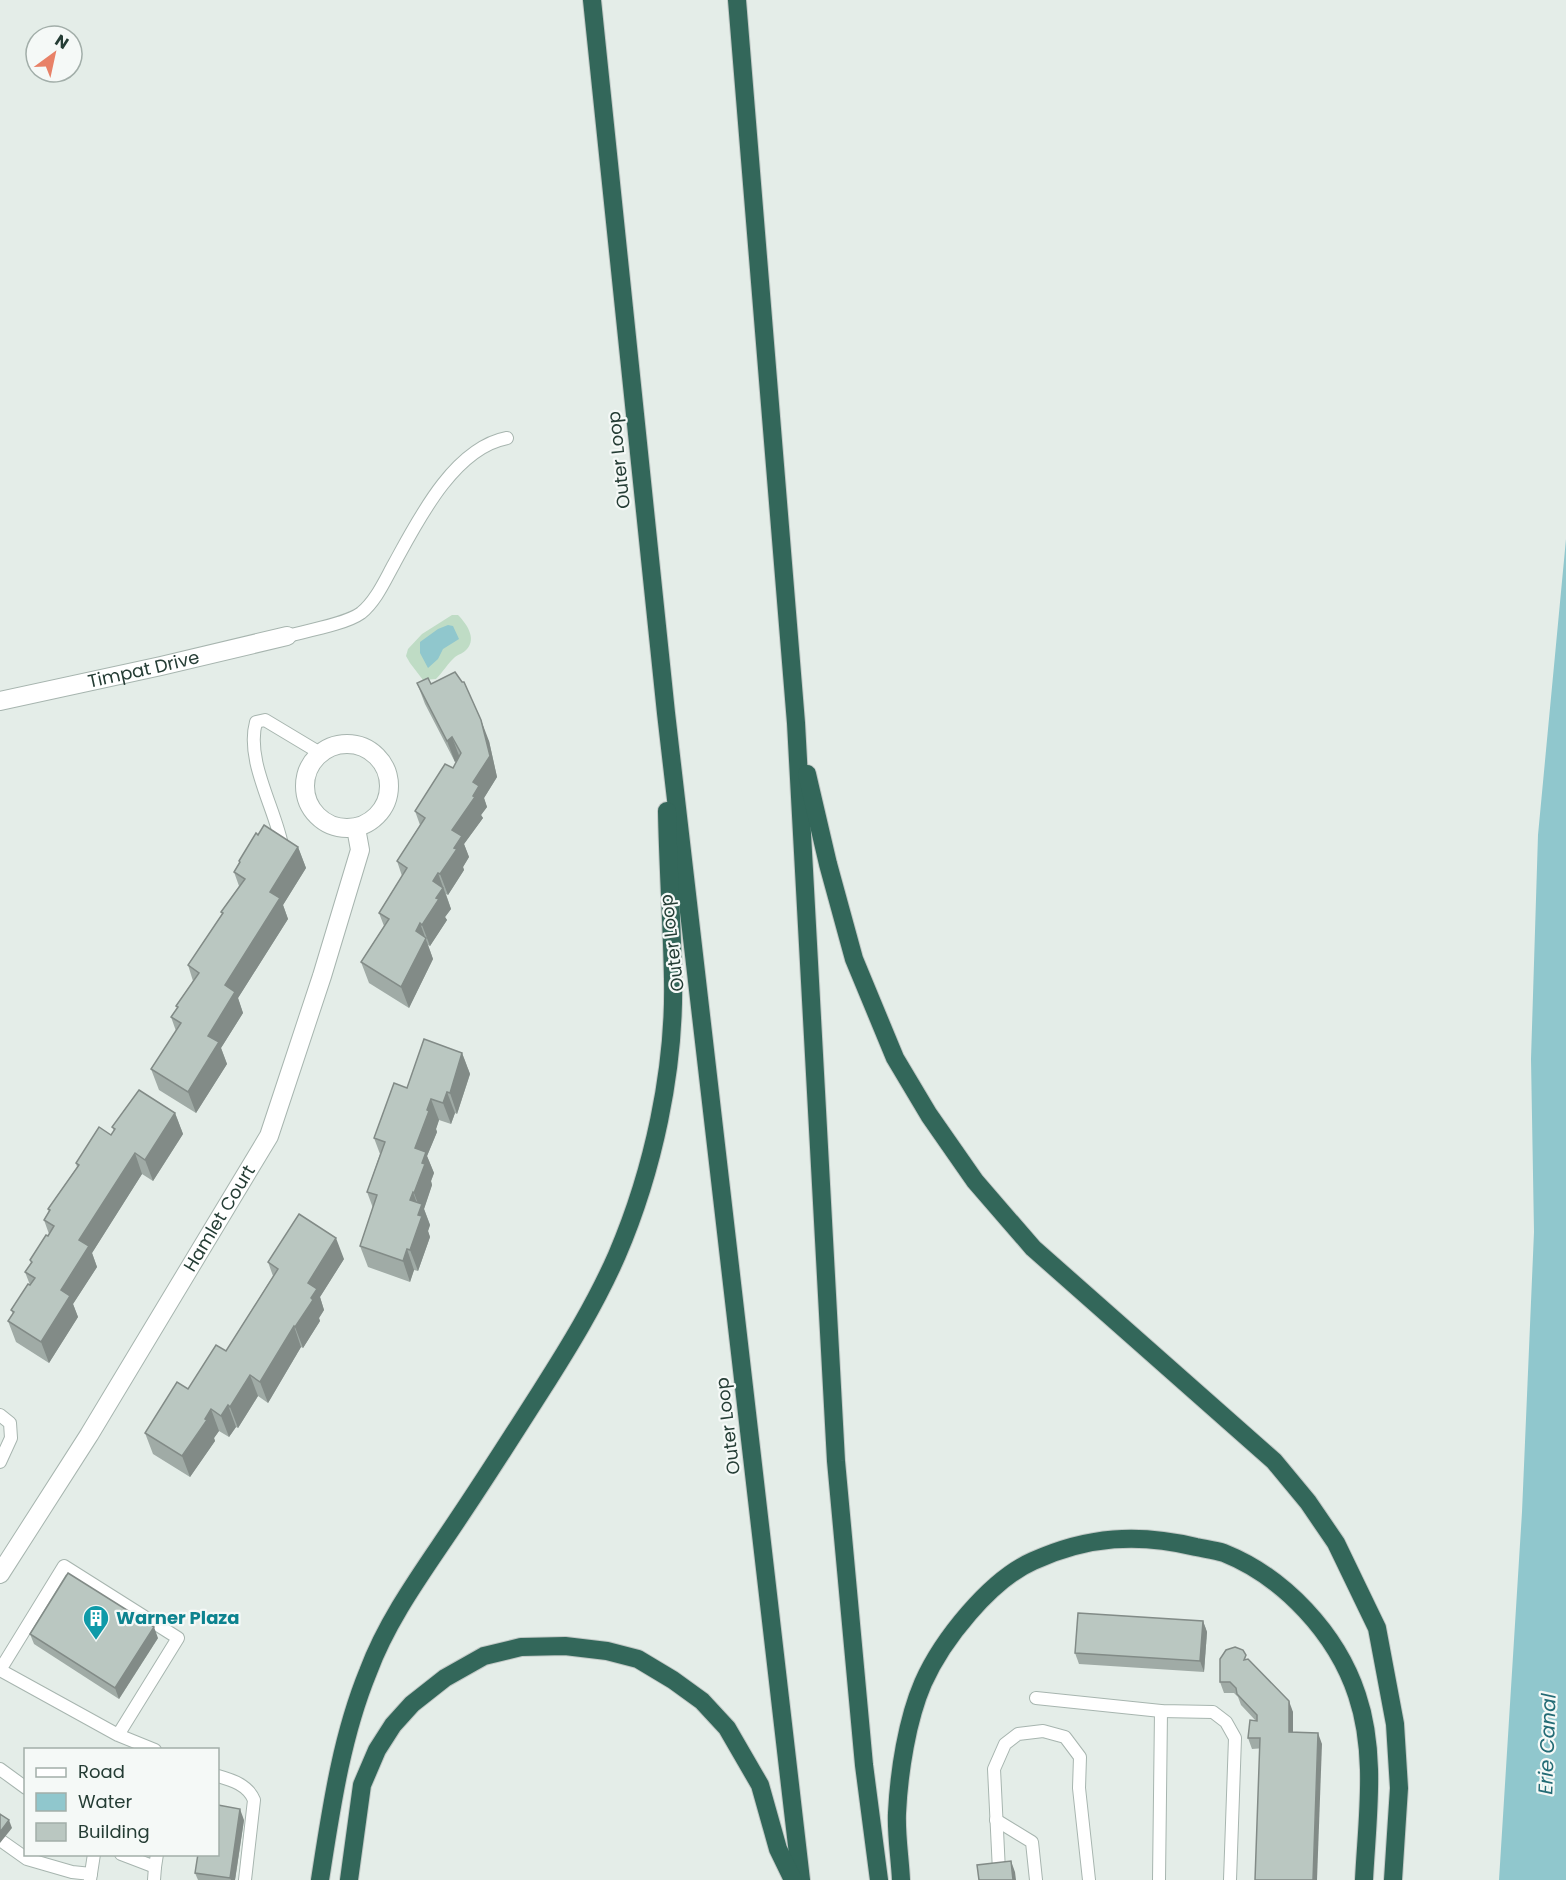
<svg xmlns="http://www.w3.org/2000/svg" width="1566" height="1880" font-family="Poppins,sans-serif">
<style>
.green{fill:#bfdcc5}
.water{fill:#90c7cd}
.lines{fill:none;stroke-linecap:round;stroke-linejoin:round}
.service-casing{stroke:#a7b5af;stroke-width:14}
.minor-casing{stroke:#a7b5af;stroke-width:20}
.motorway-casing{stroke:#c2c9c6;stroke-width:20}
.service{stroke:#fff;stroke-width:12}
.minor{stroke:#fff;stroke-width:18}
.motorway{stroke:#33675a;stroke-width:18}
.wall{fill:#a0aba6}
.shaded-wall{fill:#828b87}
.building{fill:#bac7c1;stroke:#828b87;stroke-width:1.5}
.labels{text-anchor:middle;stroke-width:4.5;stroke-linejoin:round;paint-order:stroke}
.street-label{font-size:18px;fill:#253d35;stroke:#f5f9f7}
.culture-label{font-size:18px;font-weight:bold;fill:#0d838f;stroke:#f5f9f7;text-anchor:start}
.water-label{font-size:20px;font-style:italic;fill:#236b75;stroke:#f5f9f7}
</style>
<rect width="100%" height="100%" fill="#e4ede8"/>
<path class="green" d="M452,615H458C466,623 477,638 467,649C464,653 459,654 455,657C448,663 443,672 436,679L423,680L410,663L406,656L408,649L422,634Z"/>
<g class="water">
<path d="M1566,539V1880H1499L1522,1512L1534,1232L1531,1059L1538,835Z"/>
<path d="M448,625L453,626L459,639L443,649L438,659L428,668L420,653V642L438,629Z"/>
</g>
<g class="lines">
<g class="service-casing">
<g id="service">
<path d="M287,636C306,631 346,624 361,613C376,601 385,580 394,564C418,520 454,448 507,438"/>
<path d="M283,850C277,811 245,762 256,722L265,720L320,753"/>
<path d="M0,1415L10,1423L11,1438L0,1462"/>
<path d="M1036,1698L1161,1711L1213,1712L1226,1722L1235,1738L1230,1880"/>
<path d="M118,1735L178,1638L64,1566L0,1670L118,1735L155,1750"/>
<path d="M0,1769L26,1788"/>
<path d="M218,1776C232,1780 248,1785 254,1800L245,1880"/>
<path d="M996,1820L1032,1842L1036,1880"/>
<path d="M0,1840L27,1859L72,1872L91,1874"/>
<path d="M121,1854L155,1867L157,1854"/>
<path d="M999,1871L994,1769L1005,1744L1018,1734L1043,1731L1065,1737L1080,1757L1079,1788L1089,1880"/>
<path d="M90,1880L94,1854"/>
<path d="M154,1880L155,1867"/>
<path d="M1159,1880L1161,1711"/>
</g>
</g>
<g class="minor-casing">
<g id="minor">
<path id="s1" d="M0,701L161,666L287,636"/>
<circle cx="347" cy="786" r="42"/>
<path id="s2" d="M0,1574L89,1435L269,1136L322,976L360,850L356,828"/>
</g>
</g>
<g class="motorway-casing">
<g id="motorway">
<path d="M592,0L666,713L801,1880"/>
<path d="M737,0L796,723L836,1461L864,1765L879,1880"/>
<path d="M807,774L828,864L854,959L895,1058L929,1115L975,1181L1033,1248L1274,1461L1308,1502L1336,1543L1377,1628L1395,1724L1399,1788L1393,1880"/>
<path d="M320,1880C331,1810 341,1738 368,1672C388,1618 424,1570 456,1522C485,1479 513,1435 541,1391C569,1347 596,1303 617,1255C653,1171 675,1070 673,979C672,923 668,867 667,811"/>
<path d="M349,1880L362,1785L377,1750L393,1725L412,1704L445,1678L484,1656L521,1647L565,1646L607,1651L638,1659L673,1680L702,1701L727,1728L760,1785L778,1849L793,1880"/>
<path d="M901,1880C900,1858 896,1835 897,1813C899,1772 907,1720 923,1683C942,1640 990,1580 1033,1561C1088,1536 1139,1533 1196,1547C1205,1549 1215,1550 1224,1553C1284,1577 1337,1634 1357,1695C1377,1754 1367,1819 1364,1880"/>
</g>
</g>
<use href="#service" class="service"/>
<use href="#minor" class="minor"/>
<use href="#motorway" class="motorway"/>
</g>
<g class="wall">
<path d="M417,683L431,684L489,741L497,777L484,798L487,807L481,815L483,818L464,844L469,857L463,867L464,870L448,895L446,894L451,909L445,917L447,920L430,946L428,945L433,959L409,1008L369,983L361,962L384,926L379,913L402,876L397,861L420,825L415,811L453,768L457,761L455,762L425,704Z"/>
<path d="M258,835L298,847L306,868L283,905L288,919L238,998L243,1013L221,1048L227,1064L196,1113L159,1090L151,1069L176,1031L171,1017L177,1008L176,1006L193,981L188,965L222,914L221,912L239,886L234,872L239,863V861Z"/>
<path d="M462,1053L470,1074L457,1114L455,1113L451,1124L439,1120L436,1129L437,1132L427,1156L434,1173L431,1181L432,1185L424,1209L430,1225L428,1231L430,1237L418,1271L414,1270L410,1282L368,1267L360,1246L373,1208L367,1192L380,1154L374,1138L407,1088Z"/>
<path d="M175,1113L183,1134L153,1181L142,1174L92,1253L97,1267L73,1304L78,1317L49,1363L16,1342L8,1321L13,1314L11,1310L30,1285L25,1272L31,1263L30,1260L49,1234L44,1220L49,1212L48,1209L77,1167L76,1163L111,1135L114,1131L112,1127Z"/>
<path d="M344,1259L320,1297L324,1310L319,1318L320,1321L303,1348L301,1347L268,1403L258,1396L238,1428L236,1427L229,1437L219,1431L214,1438L215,1441L190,1477L153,1454L145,1433L226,1351L273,1276L268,1262Z"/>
<path d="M1203,1621L1207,1632L1204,1672L1079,1664L1075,1653Z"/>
<path d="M30,1634L158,1638L119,1699L34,1644Z"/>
<path d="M1247,1659L1293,1712V1732L1322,1744L1252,1749L1248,1738L1256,1721L1241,1705L1238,1697L1234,1693H1224L1220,1682Z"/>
<path d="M244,1820L235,1880H198L195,1873Z"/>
</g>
<g class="shaded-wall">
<path d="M481,720L489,741L497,777L484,798L487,807L481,815L483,818L464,844L469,857L463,867L464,870L448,895L440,874L452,830L473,796V782Z"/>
<path d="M452,737L460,758L455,762L447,741Z"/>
<path d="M298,847L306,868L283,905L288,919L238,998L243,1013L221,1048L227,1064L196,1113L188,1092L225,985L270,892Z"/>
<path d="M438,873L451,909L445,917L447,920L430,946L422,925L436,898L433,881Z"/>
<path d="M420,923L433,959L409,1008L401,987L416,931Z"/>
<path d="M462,1053L470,1074L457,1114L450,1093Z"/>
<path d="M447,1092L455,1113L451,1124L443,1103Z"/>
<path d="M431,1099L439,1120L436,1129L437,1132L427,1156L434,1173L431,1181L432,1185L424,1209L430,1225L428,1231L430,1237L418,1271L410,1250V1200L413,1192L420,1212V1209L414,1193L415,1148Z"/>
<path d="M175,1113L183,1134L153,1181L145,1160Z"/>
<path d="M135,1153L142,1174L92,1253L97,1267L73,1304L78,1317L49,1363L41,1342L79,1240Z"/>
<path d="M336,1238L344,1259L320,1297L324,1310L319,1318L320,1321L303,1348L295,1327L308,1283Z"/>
<path d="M407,1249L414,1270L410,1282L403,1261Z"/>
<path d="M294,1326L301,1347L268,1403L260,1382Z"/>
<path d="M250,1375L258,1396L238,1428L230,1407Z"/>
<path d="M228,1405L236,1427L229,1437L221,1416Z"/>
<path d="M211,1409L219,1431L214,1438L215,1441L190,1477L182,1456Z"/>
<path d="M1203,1621L1207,1632L1204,1672L1200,1661Z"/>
<path d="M154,1627L158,1638L119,1699L115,1688Z"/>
<path d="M1289,1701L1293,1712V1743L1289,1732Z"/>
<path d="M1318,1733L1322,1744L1317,1880H1313Z"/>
<path d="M240,1809L244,1820L235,1880H231L230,1878Z"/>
<path d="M9,1820L12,1828L0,1843V1832Z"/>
<path d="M1011,1861L1015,1872L1016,1880H1013Z"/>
</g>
<g class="building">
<path d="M455,672L462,682H464L481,720L490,756L473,782L479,786L473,796L475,797L452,830L462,836L454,848L457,849L440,874L438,873L433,881L443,888L436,898L439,899L422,925L420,923L416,931L426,938L401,987L361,962L389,919L379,913L407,868L397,861L425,818L415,811L445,764L453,768L461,753L452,737L447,741L417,683L428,678L431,684Z"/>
<path d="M264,825L298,847L270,892L280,898L225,985L235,992L208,1036L219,1042L188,1092L151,1069L181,1023L171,1017L178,1007L176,1006L199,973L188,965L223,913L221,912L245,879L234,872L240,862L239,861L256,833L258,835Z"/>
<path d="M424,1039L462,1053L450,1093L447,1092L443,1103L431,1099L427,1110L429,1111L415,1148L426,1152L422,1163L425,1164L414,1193L413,1192L410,1200L422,1204L418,1215L422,1216L410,1250L407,1249L403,1261L360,1246L377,1195L367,1192L385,1142L374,1138L394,1083L407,1088Z"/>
<path d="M139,1090L175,1113L145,1160L135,1153L79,1240L89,1246L61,1290L70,1296L41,1342L8,1321L14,1312L11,1310L28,1284L30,1285L35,1278L25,1272L32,1262L30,1260L46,1235L48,1236L54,1226L44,1220L50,1210L48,1209L79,1165L76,1163L99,1127L111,1135L115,1129L112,1127Z"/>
<path d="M299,1214L336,1238L308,1283L317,1289L311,1298L313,1300L295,1327L294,1326L260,1382L250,1375L230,1407L228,1405L221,1416L211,1409L205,1419L207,1420L182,1456L145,1433L177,1382L188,1389L216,1345L226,1351L278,1269L268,1262Z"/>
<path d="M68,1573L154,1627L115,1688L30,1634Z"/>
<path d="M1078,1613L1203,1621L1200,1661L1075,1653Z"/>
<path d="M1235,1647L1243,1650L1246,1655L1244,1660L1248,1659L1289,1701V1732L1318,1733L1313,1880H1255L1260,1738H1248L1250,1720L1257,1721V1715L1237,1694L1236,1688L1230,1682H1220V1659L1226,1650Z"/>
<path d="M218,1805L240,1809L230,1878L195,1873L198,1854H218Z"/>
<path d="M0,1814L9,1820L0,1832Z"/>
<path d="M1011,1861L1013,1880H979L977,1865Z"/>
</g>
<defs>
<g id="building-pin" transform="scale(1.35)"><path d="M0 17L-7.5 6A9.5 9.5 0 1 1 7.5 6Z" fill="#0f9aa8" stroke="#f5f9f7"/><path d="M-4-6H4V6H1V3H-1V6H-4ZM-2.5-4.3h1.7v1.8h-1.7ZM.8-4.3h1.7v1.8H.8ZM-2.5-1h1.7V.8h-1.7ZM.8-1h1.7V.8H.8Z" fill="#fff"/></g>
</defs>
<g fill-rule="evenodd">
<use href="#building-pin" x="96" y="1618"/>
</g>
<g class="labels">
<g class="street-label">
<text transform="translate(619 460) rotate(-96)" y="6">Outer Loop</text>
<text dy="6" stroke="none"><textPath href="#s1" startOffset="147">Timpat Drive</textPath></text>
<text transform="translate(672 943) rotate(-97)" y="6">Outer Loop</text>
<text dy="6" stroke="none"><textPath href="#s2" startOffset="418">Hamlet Court</textPath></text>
<text transform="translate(728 1426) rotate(-97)" y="6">Outer Loop</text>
</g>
<g class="culture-label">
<text x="116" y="1624">Warner Plaza</text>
</g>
<g class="water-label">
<text transform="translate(1547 1744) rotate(-88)" y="7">Erie Canal</text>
</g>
</g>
<rect x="24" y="1748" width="195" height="108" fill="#f5f9f7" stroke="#a2aea9" stroke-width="1.5"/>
<rect x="36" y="1768" width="30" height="9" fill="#ffffff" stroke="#a2aea9" stroke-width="1.5"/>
<text x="78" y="1778" font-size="18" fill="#253d35">Road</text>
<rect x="36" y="1793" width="30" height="18" fill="#90c7cd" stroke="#a2aea9" stroke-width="1.5"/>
<text x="78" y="1808" font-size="18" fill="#253d35">Water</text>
<rect x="36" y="1823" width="30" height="18" fill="#bac7c1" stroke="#a2aea9" stroke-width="1.5"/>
<text x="78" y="1838" font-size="18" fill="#253d35">Building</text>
<g transform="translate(54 54) rotate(33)"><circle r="28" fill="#f5f9f7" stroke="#a2aea9" stroke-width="1.5"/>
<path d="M0-4.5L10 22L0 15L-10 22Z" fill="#e88167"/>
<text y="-9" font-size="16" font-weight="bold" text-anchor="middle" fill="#253d35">N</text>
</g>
</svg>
